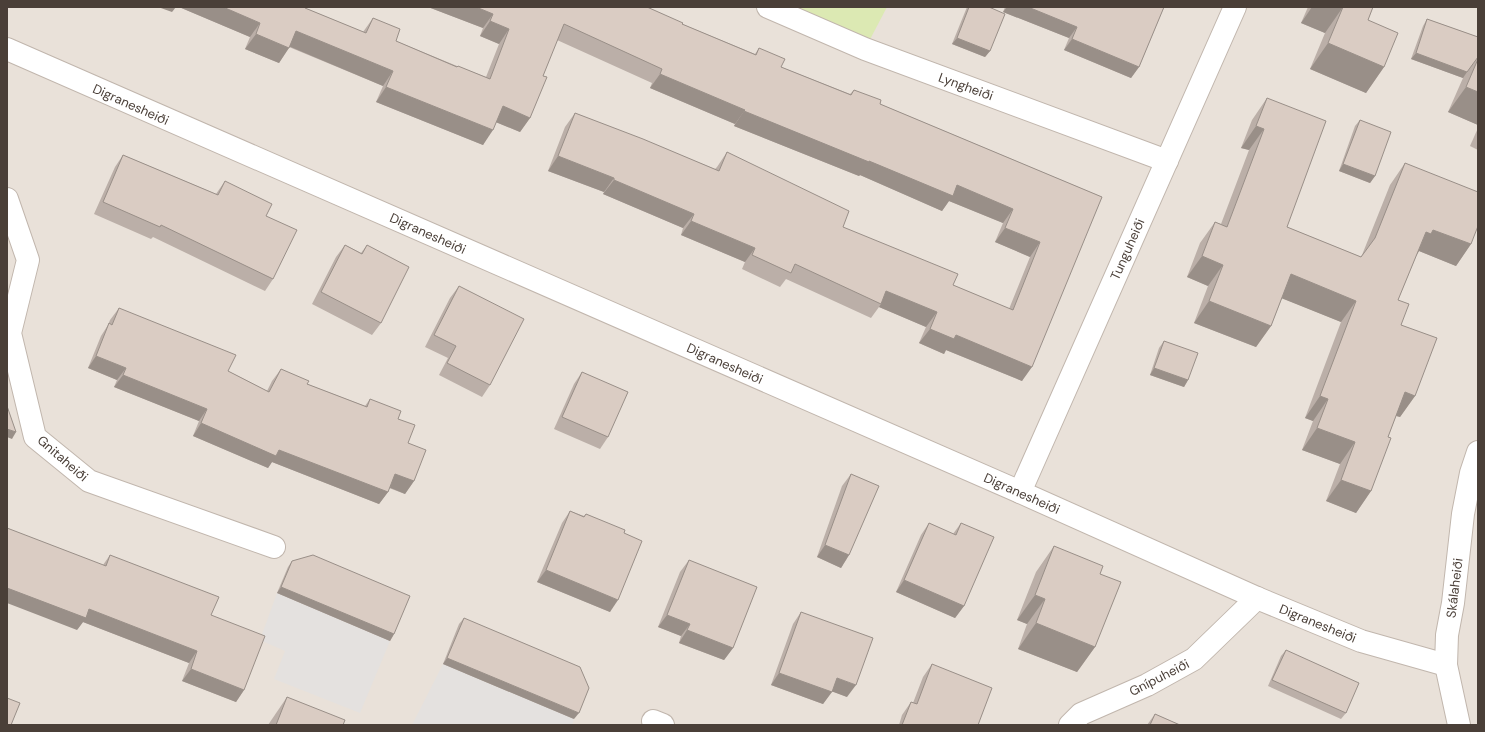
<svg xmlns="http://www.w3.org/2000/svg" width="1485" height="732" font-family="'DM Sans',sans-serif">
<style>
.residential{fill:#e9e1d9}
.green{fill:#dce9b3}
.parking{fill:#e4e1df}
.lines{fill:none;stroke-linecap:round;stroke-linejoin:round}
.minor-casing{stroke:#c1b6ad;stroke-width:24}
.tertiary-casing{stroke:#c1b6ad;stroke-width:24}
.minor{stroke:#fff;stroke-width:22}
.tertiary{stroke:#fff;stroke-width:22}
.wall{fill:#bbafa8}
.shaded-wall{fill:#998f88}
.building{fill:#daccc3;stroke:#998f88}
.labels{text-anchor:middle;stroke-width:4;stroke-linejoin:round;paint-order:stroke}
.street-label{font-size:13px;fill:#4a3f38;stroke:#fff}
</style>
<rect width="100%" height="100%" fill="#f5f0eb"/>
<rect class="residential" x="7" y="7" width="1471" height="718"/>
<path class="green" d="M774,7H887L865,49Z"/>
<g class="parking">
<path d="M277,593L390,641L360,713L274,679L285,651L260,640Z"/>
<path d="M443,664L574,719L572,725H412Z"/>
</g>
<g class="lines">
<g class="minor-casing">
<g id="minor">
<path d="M768,7L865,49L1167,161"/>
<path d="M7,49L1020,492L1257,598L1361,641L1446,665"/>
<path d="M7,199L28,260L10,333L35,437L89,481L274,547"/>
<path d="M1020,492L1235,7"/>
<path d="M653,721L663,725"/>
<path d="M1070,725L1081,714L1147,685L1194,659L1257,598"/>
</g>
</g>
<g class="tertiary-casing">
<path id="tertiary" d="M1459,725L1446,665L1447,635L1453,603L1463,514L1471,473L1478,452"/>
</g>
<use href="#minor" class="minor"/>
<use href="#tertiary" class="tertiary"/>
</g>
<g class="wall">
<path d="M179,7H306L305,8L363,32L373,18L396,41L457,66L486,77L499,44L480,36L483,28L428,7H647L682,24L755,54L759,48L781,67L850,94L854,90L880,104L1102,197L1022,381L946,350L944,354L919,343L926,327L879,307L871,318L786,279L780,287L742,269L745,262L681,235L683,228L603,194L604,192L548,171L565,127L575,113L715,169L717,167L727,152L843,227L953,285L1009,309L1030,257L995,242L1003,223L949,201L942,211L860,175L859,176L734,126L735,124L650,88L652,83L557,40L543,76L530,118L520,132L496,122L483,145L376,102L383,86L289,47L279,63L245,49L250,37Z"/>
<path d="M967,7H989L990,51L985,57L952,44Z"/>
<path d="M1005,7H1164L1139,67L1131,78L1064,50L1069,38L1003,12Z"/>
<path d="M1308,7H1373L1368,20L1384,67L1366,93L1310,69L1325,33L1301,23Z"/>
<path d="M1427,19L1478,37V125L1448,112L1463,78L1411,59L1423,26Z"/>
<path d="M1267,98L1287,227L1361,257L1362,255L1390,185L1405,163L1471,244L1456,266L1419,251L1417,254L1398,300L1401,325L1415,396L1400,417L1396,416L1388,437L1371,491L1356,513L1326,501L1340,464L1302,450L1313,421L1305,418L1341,322L1282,298L1271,326L1256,347L1194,323L1208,286L1187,277L1200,243L1215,222L1221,224L1249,150L1241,148L1252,120Z"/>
<path d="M1360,120L1375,176L1370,183L1339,171L1355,126Z"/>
<path d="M1478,128V150L1470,146Z"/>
<path d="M123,155L216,194L225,181L266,216L273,279L265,291L153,237L151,239L94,214L115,167Z"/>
<path d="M345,245L361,253L367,245L381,323L372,335L312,304L336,257Z"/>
<path d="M459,286L490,385L482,397L439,375L448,358L425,347L450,298Z"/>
<path d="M119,308L228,371L267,391L272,381L281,369L307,384L365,406L370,399L398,419L408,443L414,481L405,494L389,488L388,492L379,504L272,462L268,468L193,436L199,421L114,387L117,380L88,368L101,336L108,325L110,320Z"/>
<path d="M1164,341L1188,380L1184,387L1150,375L1159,348Z"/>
<path d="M582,372L608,437L600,449L554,429L574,384Z"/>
<path d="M851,474L849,555L841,568L817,557L842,486Z"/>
<path d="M570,511L584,516L586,514L624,533L610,612L537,582L562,523Z"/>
<path d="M929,523L953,534L961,523L964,606L955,618L896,592L921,535Z"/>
<path d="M1054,546L1100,574L1095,647L1077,672L1018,649L1027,624L1017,620L1036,572Z"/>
<path d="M110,555L211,615L244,690L236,702L182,681L189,663L83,622L77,630L103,565Z"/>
<path d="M689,560L733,648L724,660L679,643L681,636L658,627L680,572Z"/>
<path d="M292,561L394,634L390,641L277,593L288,567Z"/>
<path d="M801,612L847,697L832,691L823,704L771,685L793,624Z"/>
<path d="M464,618L574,719L443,664L459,624Z"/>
<path d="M1286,650L1346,713L1341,719L1268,686L1281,656Z"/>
<path d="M932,664L978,725H899L902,715L911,702L913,703L923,677Z"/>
<path d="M287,697L343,725H268Z"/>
<path d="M1155,714L1180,725H1147Z"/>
</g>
<g class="shaded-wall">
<path d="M158,7H176L172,12Z"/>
<path d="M179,7H223L260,23L250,37Z"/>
<path d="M428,7H476L493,14L483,28Z"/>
<path d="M1007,7H1028L1077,27L1069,38L1003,12Z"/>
<path d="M1312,7H1343L1325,33L1301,23Z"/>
<path d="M490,21L509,29L499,44L480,36Z"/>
<path d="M296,31L393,71L383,86L286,45Z"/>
<path d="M256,34L289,48L279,63L245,49Z"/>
<path d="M957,38L990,51L985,57L952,44Z"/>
<path d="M1072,39L1139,67L1131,78L1064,50Z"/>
<path d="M1328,43L1384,67L1366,93L1310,69Z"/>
<path d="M1416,53L1467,72L1463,78L1411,59Z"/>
<path d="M660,74L745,110L735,124L650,88Z"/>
<path d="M386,87L493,130L483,145L376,102Z"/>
<path d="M1466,87L1478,92V125L1448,112Z"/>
<path d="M503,106L530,118L520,132L493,121Z"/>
<path d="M744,111L869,161L957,185L1013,209L1003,223L949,201L942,211L860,175L859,176L734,126Z"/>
<path d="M1256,126L1264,129L1249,150L1241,148Z"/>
<path d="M558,156L614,178L604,192L548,171Z"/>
<path d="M1343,164L1375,176L1370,183L1339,171Z"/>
<path d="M614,180L694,214L683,228L603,194Z"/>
<path d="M691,221L755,248L745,262L681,235Z"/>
<path d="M1005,228L1040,242L1030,257L995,242Z"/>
<path d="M1433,230L1471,244L1456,266L1419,251L1416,256L1426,232Z"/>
<path d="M1202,256L1223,265L1208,286L1187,277Z"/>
<path d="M1291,274L1356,301L1341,322L1276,296Z"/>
<path d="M886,291L937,312L926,327L879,307L881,304Z"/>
<path d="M1209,301L1271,326L1256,347L1194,323Z"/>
<path d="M930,329L956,335L1032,367L1022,381L946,350L944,354L919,343Z"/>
<path d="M96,356L126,368L117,380L88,368Z"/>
<path d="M1154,368L1188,380L1184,387L1150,375Z"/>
<path d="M123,375L207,409L199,421L114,387Z"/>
<path d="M1405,392L1415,396L1400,417L1390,414Z"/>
<path d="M1320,396L1328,399L1313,421L1305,418Z"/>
<path d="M201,423L279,450L388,492L379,504L272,462L268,468L193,436Z"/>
<path d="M1317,428L1355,442L1340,464L1302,450Z"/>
<path d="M7,429L16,432L12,439L7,437Z"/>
<path d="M395,474L414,481L405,494L386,486Z"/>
<path d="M1341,480L1371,491L1356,513L1326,501Z"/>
<path d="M825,545L849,555L841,568L817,557Z"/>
<path d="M546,570L618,600L610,612L537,582Z"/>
<path d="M904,580L964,606L955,618L896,592Z"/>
<path d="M281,587L394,634L390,641L277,593Z"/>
<path d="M7,588L89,609L197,651L189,663L83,622L77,630L7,603Z"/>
<path d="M1035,595L1045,599L1027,624L1017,620Z"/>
<path d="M667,615L690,624L681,636L658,627Z"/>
<path d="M1036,623L1095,647L1077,672L1018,649Z"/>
<path d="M687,630L733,648L724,660L679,643Z"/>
<path d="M447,658L579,713L574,719L443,664Z"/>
<path d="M191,669L244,690L236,702L182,681Z"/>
<path d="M779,673L832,692L823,704L771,685Z"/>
<path d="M837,678L856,685L847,697L828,690Z"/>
</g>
<g class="building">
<path d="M223,7H306L305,8L366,33L373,18L400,29L396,41L457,67L458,66L490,79L509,29L490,21L493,14L476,7H647L683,23L682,24L756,55L759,48L785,59L781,67L851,95L854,90L881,100L880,104L1102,197L1032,367L956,335L954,339L930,329L937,312L886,291L881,304L795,264L791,273L752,255L755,248L691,221L694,214L614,180V178L558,156L575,113L643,139L719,171L727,152L849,211L843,227L958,274L953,285L1013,310L1040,242L1005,228L1013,209L957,185L953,196L869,161V162L744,111L745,110L660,74L662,69L564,24L543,76L547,77L530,118L503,106L493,130L386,87L393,71L296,31L289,48L256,34L260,23Z"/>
<path d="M969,7H989L1005,14L990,51L957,38Z"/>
<path d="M1028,7H1164L1139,67L1072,39L1077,27Z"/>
<path d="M1342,7H1373L1368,20L1398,33L1384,67L1328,43L1343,7Z"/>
<path d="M1427,19L1478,37V57L1467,72L1416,53Z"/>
<path d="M1478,59V92L1466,87Z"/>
<path d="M1267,98L1326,121L1287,227L1361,257L1375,238L1405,163L1478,192V226L1471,244L1433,230L1431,234L1426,232L1398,300L1409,304L1401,325L1437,338L1415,396L1405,392L1388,437L1391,438L1371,491L1341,480L1355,442L1317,428L1328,399L1320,396L1356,301L1291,274L1271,326L1209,301L1223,265L1202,256L1215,222L1227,227L1264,129L1256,126Z"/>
<path d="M1360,120L1391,132L1375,176L1343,164Z"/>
<path d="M123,155L218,195L225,181L272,204L266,216L297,230L273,279L161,225L160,227L103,202Z"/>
<path d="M345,245L362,254L367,245L409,267L381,323L321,292Z"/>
<path d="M459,286L524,319L490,385L447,363L456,346L434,335Z"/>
<path d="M119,308L236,355L228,371L269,392L281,369L309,381L307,384L367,407L370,399L401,411L398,419L415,425L408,443L426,450L414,481L395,474L388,492L279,450L276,456L201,423L207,409L123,375L126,368L96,356L109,323L112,325Z"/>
<path d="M1164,341L1198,353L1188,380L1154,368Z"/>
<path d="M582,372L628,392L608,437L562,417Z"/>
<path d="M7,406L16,432L7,429Z"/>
<path d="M851,474L879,486L849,555L825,545Z"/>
<path d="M570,511L584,517L586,514L625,530L624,533L642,541L618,600L546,570Z"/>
<path d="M929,523L956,535L961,523L994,537L964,606L904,580Z"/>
<path d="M7,528L106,566L110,555L219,597L211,615L265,636L244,690L191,669L197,651L89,609L86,618L7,588Z"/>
<path d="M1054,546L1103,566L1100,574L1121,582L1095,647L1036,623L1045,599L1035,595Z"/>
<path d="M313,555L410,596L394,634L281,587L292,561Z"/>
<path d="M689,560L757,587L733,648L687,630L690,624L667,615Z"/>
<path d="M801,612L873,638L856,685L837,678L832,692L779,673Z"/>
<path d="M464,618L580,667L589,688L579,713L447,658Z"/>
<path d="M1286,650L1359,683L1346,713L1272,680Z"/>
<path d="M932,664L992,688L978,725H902L911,702L917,704Z"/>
<path d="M287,697L345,720L343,725H276Z"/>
<path d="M7,698L20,703L11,725H7Z"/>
<path d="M1155,714L1180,725H1150Z"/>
</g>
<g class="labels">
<g class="street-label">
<text transform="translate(966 86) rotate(20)" y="5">Lyngheiði</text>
<text transform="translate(131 104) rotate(24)" y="5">Digranesheiði</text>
<text transform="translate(428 233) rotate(24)" y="5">Digranesheiði</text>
<text transform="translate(1127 249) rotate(-66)" y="5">Tunguheiði</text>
<text transform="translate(725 363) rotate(24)" y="5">Digranesheiði</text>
<text transform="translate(63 458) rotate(41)" y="5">Gnitaheiði</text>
<text transform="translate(1022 493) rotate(24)" y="5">Digranesheiði</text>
<text transform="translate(1454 588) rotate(-83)" y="5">Skálaheiði</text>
<text transform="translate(1318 623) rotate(22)" y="5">Digranesheiði</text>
<text transform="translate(1159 677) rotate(-27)" y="5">Gnípuheiði</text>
</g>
</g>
<rect width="1485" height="732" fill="none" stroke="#4a3f38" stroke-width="16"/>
</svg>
